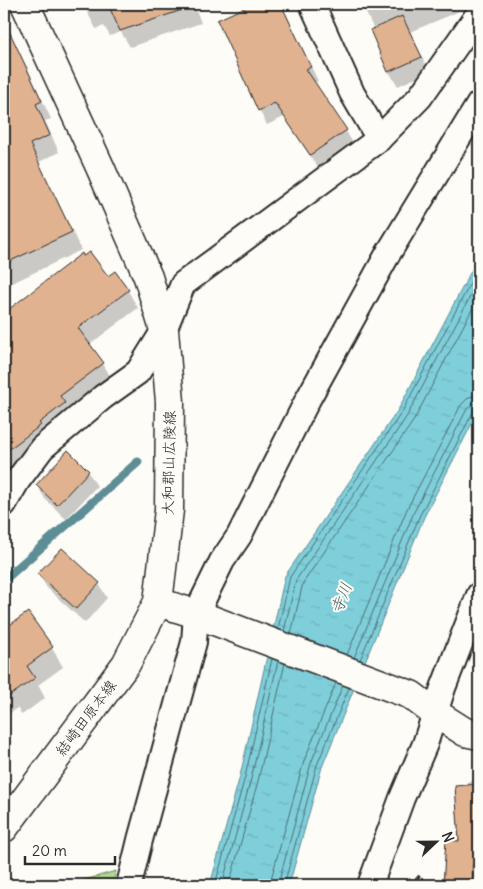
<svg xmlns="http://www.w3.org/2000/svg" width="483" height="889" font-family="Delius,'Klee One',sans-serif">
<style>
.park{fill:#b2d793;stroke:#6e815f}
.water{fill:url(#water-ripples);stroke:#5d8d95}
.shadow{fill:#0003}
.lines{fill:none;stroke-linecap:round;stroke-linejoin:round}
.shore{stroke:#4d6d71;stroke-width:1}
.stream{stroke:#5d8d95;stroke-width:9}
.building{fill:#e0b290;stroke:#2b2b2b}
.street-casing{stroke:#2b2b2b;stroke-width:28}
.secondary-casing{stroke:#2b2b2b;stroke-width:31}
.path{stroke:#2b2b2b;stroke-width:3;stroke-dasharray:4 4;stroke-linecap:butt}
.street{stroke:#fdfcf7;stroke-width:24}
.secondary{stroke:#fdfcf7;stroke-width:28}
.labels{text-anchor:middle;stroke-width:4;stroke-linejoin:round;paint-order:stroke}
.street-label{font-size:15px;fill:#2b2b2b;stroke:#fdfcf7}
.water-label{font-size:16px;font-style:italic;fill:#445c60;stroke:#fdfcf7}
</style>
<defs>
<pattern id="water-ripples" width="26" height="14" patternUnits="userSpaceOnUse" patternTransform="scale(1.25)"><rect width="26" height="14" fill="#7fcfdb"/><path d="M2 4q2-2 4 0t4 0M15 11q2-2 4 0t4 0" fill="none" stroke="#6eb2bc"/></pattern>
</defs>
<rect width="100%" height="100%" fill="#fdfcf7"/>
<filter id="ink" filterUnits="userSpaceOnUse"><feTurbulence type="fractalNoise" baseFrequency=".02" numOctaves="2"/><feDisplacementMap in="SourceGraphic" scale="10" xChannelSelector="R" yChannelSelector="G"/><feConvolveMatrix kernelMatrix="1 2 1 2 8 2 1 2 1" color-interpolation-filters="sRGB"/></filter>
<g filter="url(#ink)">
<path class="park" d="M116,871L113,885H67Z"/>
<path class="water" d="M479,256V410L424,517L322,767L289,885H210L240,776L285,576L398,410Z"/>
<g class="shadow">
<path d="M83,4H194L201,23L130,47L121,32L110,36L104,26L96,29Z"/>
<path d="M255,4H270L272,7L279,4L288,18L318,81L314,83L346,131L354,145L319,169L284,117L267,125L259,110L218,21Z"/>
<path d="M362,4H465L467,8L410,32L429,72L398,86L389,72L372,31L374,30Z"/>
<path d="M16,48L26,65L51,119L45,121L59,152L39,162L81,250L4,287V207L6,206L4,201V49L6,53Z"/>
<path d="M82,255L107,278L115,272L128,291L138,308L89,345L103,364L113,381L50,443L4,477V314Z"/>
<path d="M68,452L88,472L97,486L66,519L45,499L37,485Z"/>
<path d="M39,574L99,584L107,598L85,623L47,588Z"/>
<path d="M7,632L52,648L63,667L38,685L45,698L22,715L17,708L4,717V633Z"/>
<path d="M479,780V885H441L460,843L469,786L468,781Z"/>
</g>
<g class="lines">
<g class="shore">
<path d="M278,629L290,577L402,412L479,267"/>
<path d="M284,631L296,580L407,416L479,280"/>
<path d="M291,634L303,583L414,420L479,296"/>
<path d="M347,655L407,509L461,405L469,397L479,395"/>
<path d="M354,658L414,512L467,409L473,404L479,403"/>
<path d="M360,660L420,515L473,412L475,409H479"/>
<path d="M215,885L245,777L272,659"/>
<path d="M222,885L251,779L278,661"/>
<path d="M229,885L258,781L285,663"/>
<path d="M270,885L271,879L304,761L336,683"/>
<path d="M278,885L311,763L343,685"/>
<path d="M284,885L317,765L349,688"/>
</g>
<path class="stream" d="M4,580L138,462"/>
</g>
<g class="building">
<path d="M108,4H187L188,8L120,31Z"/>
<path d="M252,4H281L311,67L306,69L347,130L310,155L275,103L258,111L217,20Z"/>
<path d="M402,16L422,57L388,72L370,30Z"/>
<path d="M4,20L42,101L36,104L50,135L30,144L72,232L4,264Z"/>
<path d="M90,252L108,276L115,271L129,290L78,328L104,363L60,396L65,403L39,423L41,425L4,453V313L82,253L83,256Z"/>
<path d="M68,450L89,471L57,505L36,485Z"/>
<path d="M62,548L100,583L76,609L37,574Z"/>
<path d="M28,612L53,647L27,666L35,678L4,700V629Z"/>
<path d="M479,784V864H473L472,885H443L446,840L459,841L455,786Z"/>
</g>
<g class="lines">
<g class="street-casing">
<g id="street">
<path d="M312,4L352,93L379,139"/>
<path d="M4,504L18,480L42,448L103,397L138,372L164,330L183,284L379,139L420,97L479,13"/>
<path d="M129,885L140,840L194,642L196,614L222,561L239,536L308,399L389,252L479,104"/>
<path d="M370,885L402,798L425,744L443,688L479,595"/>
</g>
</g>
<g class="secondary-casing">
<g id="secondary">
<path d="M158,602L196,614L411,695L435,713L465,732L479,735"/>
<path d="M4,828L126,664L158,602L169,510L170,402L164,330L148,277L100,167L25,4"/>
</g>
</g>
<path class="path" d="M412,885L420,875"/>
<use href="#street" class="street"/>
<use href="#secondary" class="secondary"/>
</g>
</g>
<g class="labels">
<g class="street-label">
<text transform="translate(169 463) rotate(-89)" y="5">大和郡山広陵線</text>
<text transform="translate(86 718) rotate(-53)" y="5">結崎田原本線</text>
</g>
<g class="water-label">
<text transform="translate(341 598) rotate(-69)" y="6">寺川</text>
</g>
</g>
<rect width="483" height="889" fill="none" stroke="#fdfcf7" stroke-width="20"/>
<rect x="10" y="10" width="463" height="869" fill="none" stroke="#2b2b2b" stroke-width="2" filter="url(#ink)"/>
<g transform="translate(436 842) rotate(68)" stroke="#fdfcf7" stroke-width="4" paint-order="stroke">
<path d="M0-4L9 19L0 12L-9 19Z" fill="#2b2b2b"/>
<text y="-8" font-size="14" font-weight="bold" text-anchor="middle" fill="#2b2b2b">N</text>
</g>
<path d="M25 856v8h90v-8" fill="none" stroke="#2b2b2b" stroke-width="2.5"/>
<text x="32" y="856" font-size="15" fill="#2b2b2b" stroke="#fdfcf7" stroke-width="4" paint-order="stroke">20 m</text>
</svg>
